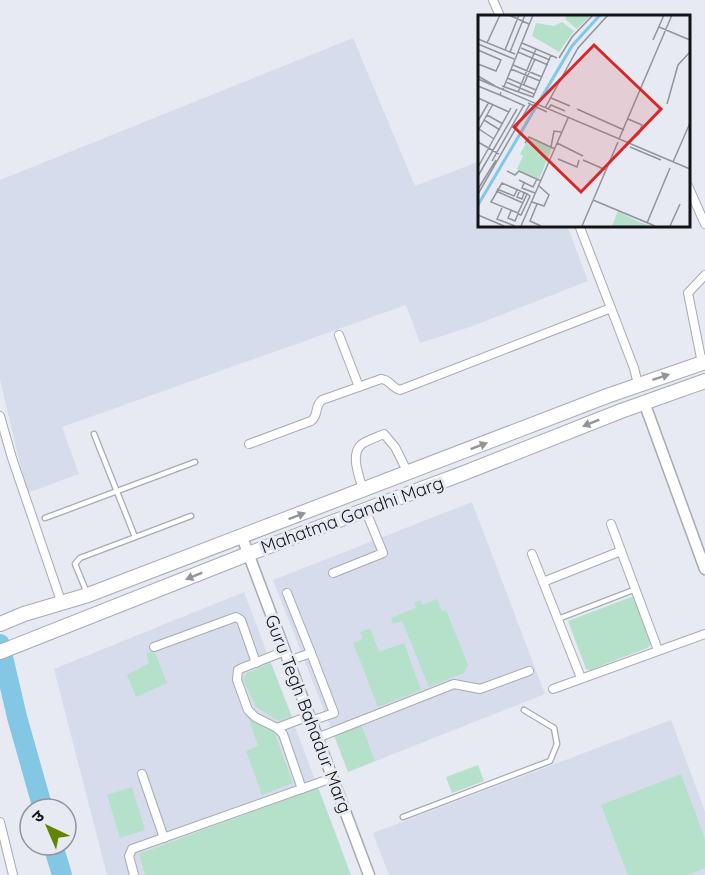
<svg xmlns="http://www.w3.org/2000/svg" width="705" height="875" font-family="Quicksand,'Noto Sans Devanagari',sans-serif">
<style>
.built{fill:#d6dceb}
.green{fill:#b5e1cb}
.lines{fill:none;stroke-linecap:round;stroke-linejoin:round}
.river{stroke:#83c7e5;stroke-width:20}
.service-casing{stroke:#a7aab2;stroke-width:7}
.minor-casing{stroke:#a7aab2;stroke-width:10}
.tertiary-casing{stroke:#a7aab2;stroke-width:13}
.primary-casing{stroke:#a7aab2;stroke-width:16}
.service{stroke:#fff;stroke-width:4.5}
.minor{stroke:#fff;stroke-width:8}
.tertiary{stroke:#fff;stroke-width:10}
.primary{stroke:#fff;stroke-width:14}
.oneway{fill:#949596}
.labels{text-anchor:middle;stroke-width:6;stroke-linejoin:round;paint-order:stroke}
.street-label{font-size:18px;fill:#121316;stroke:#e7eaf3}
.inset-river{fill:none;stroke:#83c7e5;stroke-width:3}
.inset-road{fill:none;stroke:#92949b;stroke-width:1.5}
.view{fill:#d62828;fill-opacity:0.15;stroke:#d62828;stroke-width:3}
.inset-edge{fill:none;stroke:#121316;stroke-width:3}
</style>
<rect width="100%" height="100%" fill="#e7eaf3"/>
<g class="built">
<path d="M353,38L415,186L480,161V225H567L588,281L470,327L420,343L406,305L62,427L79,474L27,493L0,380V180Z"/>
<path d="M472,502L545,694L348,772L273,580Z"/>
<path d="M244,592L351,875H107L54,669Z"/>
<path d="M671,720L705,811V875H389L373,833Z"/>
</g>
<g class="green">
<path d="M634,596L652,644L647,648L590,670L586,669L568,621Z"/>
<path d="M437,599L442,611L446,610L468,665L464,673L429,687L402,621L393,624L391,618L416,608L414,602L420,600L422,605Z"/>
<path d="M370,628L379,652L404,643L421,690L378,707L353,643L363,639L360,632Z"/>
<path d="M154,650L167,683L136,697L127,675L149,663L146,654Z"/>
<path d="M271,663L292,717L279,721L256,707L243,679L247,673Z"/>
<path d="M247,713L254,721L274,731L293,783L262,795L246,751L258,746Z"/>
<path d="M361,724L375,761L348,772L334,734Z"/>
<path d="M478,765L484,781L452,793L446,777Z"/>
<path d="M681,774L705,839V868L688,875H628L601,805Z"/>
<path d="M132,787L145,830L120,838L107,795Z"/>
<path d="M318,787L351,875H145L139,854Z"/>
</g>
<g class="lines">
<g class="river">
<path d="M0,644L17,717L43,809"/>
<path d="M53,845L62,875"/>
</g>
<g class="service-casing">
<g id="service">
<path d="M94,434L135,537"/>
<path d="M45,518L195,462"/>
<path d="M87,593L75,564L80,558L191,516"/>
<path d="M558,619L636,589"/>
<path d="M403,817L550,761L557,744L554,728L524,710"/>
</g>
</g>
<g class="minor-casing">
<g id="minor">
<path d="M493,0L500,16"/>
<path d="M688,186L705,224"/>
<path d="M579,225L634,368L638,384"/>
<path d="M339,335L359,387"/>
<path d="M702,363L688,293L705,275"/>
<path d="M0,416L12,458L62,604"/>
<path d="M249,444L311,421C319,416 314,406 322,400L381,379C389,379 392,388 400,390L611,308"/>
<path d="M363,490C360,478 349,454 362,444C368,440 377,437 384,434L395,447L408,473"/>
<path d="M611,524L658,650"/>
<path d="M532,554L581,678"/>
<path d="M333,573L383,553L365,509"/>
<path d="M543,582L621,551"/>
<path d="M287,593L311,653"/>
<path d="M154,647L236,617L241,620L256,663"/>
<path d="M285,651L242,668L238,670L237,680L248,710L255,717L277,728L283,734L302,789"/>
<path d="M288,661L311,653L334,713L311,721"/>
<path d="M553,689L705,634"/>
<path d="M277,728L309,716"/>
<path d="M317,738L454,684L480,689L529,671"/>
<path d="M142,774L164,838"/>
<path d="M0,822L13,875"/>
<path d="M134,875L129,856L132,849L332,778"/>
</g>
</g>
<g class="tertiary-casing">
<g id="tertiary">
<path d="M644,402L705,569"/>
<path d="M242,537L369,875"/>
</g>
</g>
<g class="primary-casing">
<g id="primary">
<path d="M0,624L24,614L88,595L607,396L705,362"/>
<path d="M0,652L248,554L464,473L621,411L705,381"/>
</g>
</g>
<use href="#service" class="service"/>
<use href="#minor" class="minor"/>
<use href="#tertiary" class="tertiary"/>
<use href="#primary" class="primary"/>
</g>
<defs><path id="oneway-solid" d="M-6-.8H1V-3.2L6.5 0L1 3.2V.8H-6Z" transform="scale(1.5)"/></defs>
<g class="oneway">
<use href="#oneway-solid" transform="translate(661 377) rotate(-18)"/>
<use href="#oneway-solid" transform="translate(591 423) rotate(158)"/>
<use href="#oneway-solid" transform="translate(479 446) rotate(-21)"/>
<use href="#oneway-solid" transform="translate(297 516) rotate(-21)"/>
<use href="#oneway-solid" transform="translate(194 576) rotate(158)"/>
</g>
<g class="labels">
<g class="street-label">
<text transform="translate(352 515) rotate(-20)" y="6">Mahatma Gandhi Marg</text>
<text transform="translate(308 714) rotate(69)" y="6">Guru Tegh Bahadur Marg</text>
</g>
</g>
<g transform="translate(478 15)">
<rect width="212" height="212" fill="#e7eaf3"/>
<path d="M89,0H113L99,14L87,4ZM84,7L96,16L81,37L54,21L58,8L76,11ZM51,123L74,133L61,164L39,154L45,141L42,139ZM140,196L161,207L174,211H134Z" fill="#b5e1cb"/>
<path class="inset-river" d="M0,190L94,31L122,0"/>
<path class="inset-road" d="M31,0L51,9M181,12L212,25M0,24L37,39M175,25L186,0M9,28L22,0M44,28L79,43M0,29L36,44M43,33L72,45M0,35L23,45L18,56L0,49M27,35L41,0M32,37L47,0M40,37L54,43L58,34M81,43L94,22L115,0M35,50L64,62M33,54L62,66M0,61L17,71M29,63L58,75M0,64L212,154M28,67L56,79M46,69L57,44M0,71L22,80M24,71L55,82L73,40M25,74L55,0M23,77L22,80L47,91M40,77L54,43L70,50M0,83L31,97M73,83L92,91M50,88L69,97M189,89L200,50L212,37M67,93L100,33L130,0M70,94L73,90L87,96M99,94L146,115M9,100L25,109M6,105L22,115M0,106L11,87M1,114L16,124M0,116L15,89M141,124L194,0M0,127L21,139M150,127L161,119L164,110L150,104M47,128L51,122L77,134M79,128L105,141M73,132L76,116L83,117M152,132L183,145M80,144L99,152L101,145M105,145L128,155M14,146L46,90M195,147L212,108M0,152L33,93M29,156L37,160L41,156L63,166M0,161L39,94M41,165L55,172L59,164M24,168L49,179L40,198L13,187ZM46,168L44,173L57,178M0,174L18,145M19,174L36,181L39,175M42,175L39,182L44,184L46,178M18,176L45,188M0,179L52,89M115,185L177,211M54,187L66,191L71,180L61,171M59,189L52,206L63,211M24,193L19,204L37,211M33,196L30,203L37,206L40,199M40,199L43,200L52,181L49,179M0,200L26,211M169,208L192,153M43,211L90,103M104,211L140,127M192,211L202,189"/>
<path class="view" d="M116,30L183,94L103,177L36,112Z"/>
<rect width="212" height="212" class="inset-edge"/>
</g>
<g transform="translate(48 827) rotate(316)"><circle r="28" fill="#e7eaf3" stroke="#92949b" stroke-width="1.5"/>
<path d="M0-4.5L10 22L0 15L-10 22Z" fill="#618502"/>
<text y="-9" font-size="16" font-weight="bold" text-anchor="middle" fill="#121316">उ</text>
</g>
</svg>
